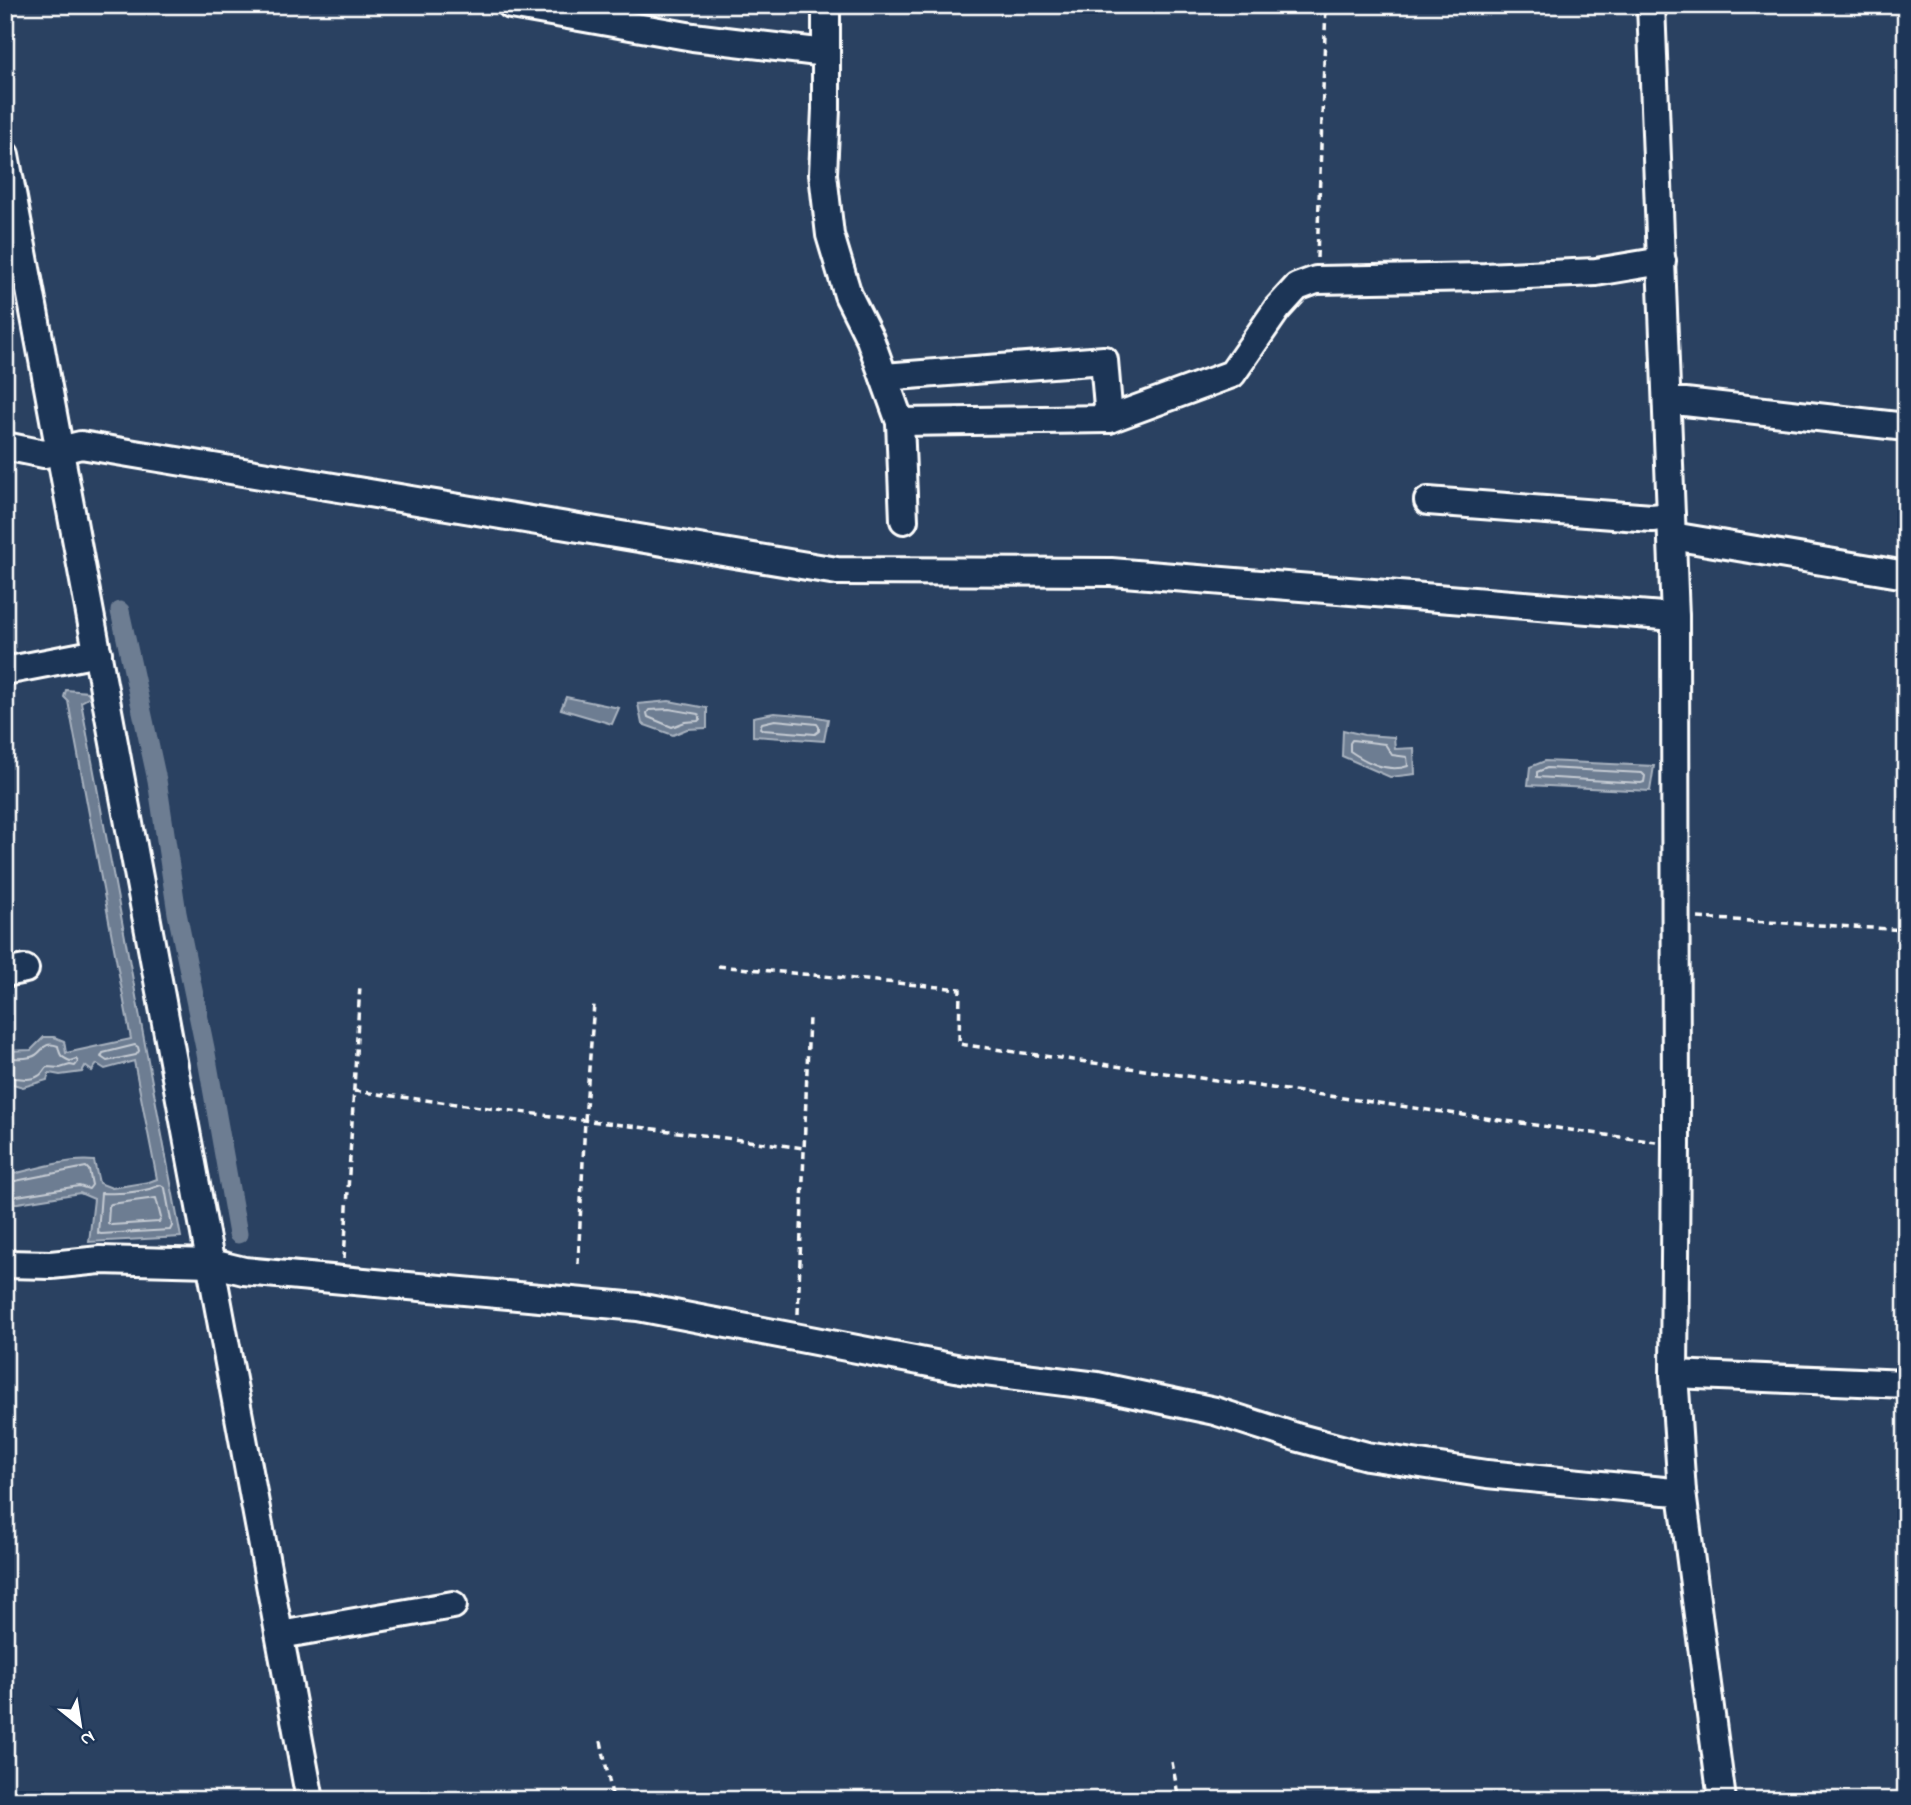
<svg xmlns="http://www.w3.org/2000/svg" width="1911" height="1805" font-family="'Indie Flower',sans-serif">
<style>
.water{fill:#6d7d92;stroke:#a7b1be;stroke-width:2}
.lines{fill:none;stroke-linecap:round;stroke-linejoin:round}
.shore{stroke:#c5cbd3;stroke-width:2}
.canal{stroke:#6d7d92;stroke-width:19}
.minor-casing{stroke:#fff;stroke-width:32}
.path{stroke:#fff;stroke-width:3.5;stroke-dasharray:7 5;stroke-linecap:butt}
.minor{stroke:#1d3557;stroke-width:26}
</style>
<rect width="100%" height="100%" fill="#2a4161"/>
<filter id="ink" filterUnits="userSpaceOnUse"><feTurbulence type="fractalNoise" baseFrequency=".0143" numOctaves="2"/><feDisplacementMap in="SourceGraphic" scale="14" xChannelSelector="R" yChannelSelector="G"/><feConvolveMatrix kernelMatrix="1 2 1 2 8 2 1 2 1" color-interpolation-filters="sRGB"/></filter>
<g filter="url(#ink)">
<g class="water">
<path d="M66,690L88,692L90,697L81,702L181,1237L89,1242L94,1199L80,1193L5,1205V1176C32,1170 67,1158 94,1161L99,1183L112,1188L149,1182L157,1179L134,1061L105,1069L97,1064L92,1071L85,1066L82,1072L60,1075L49,1073L47,1080L23,1087L13,1084L5,1085V1051L31,1050L44,1037H54L64,1041L66,1053L131,1039L68,701L64,697Z"/>
<path d="M566,697L619,708L612,724L561,709Z"/>
<path d="M669,701L707,708V728L687,729L673,735L642,724L638,704Z"/>
<path d="M774,713L812,716L828,719L824,741L753,736V717Z"/>
<path d="M1343,730L1364,735L1394,737L1395,749L1414,748L1415,774L1390,777L1342,756Z"/>
<path d="M1545,761L1654,766L1650,791L1528,785L1530,767Z"/>
</g>
<g class="lines">
<g class="shore">
<path d="M669,709L698,714L700,719L698,721L685,722L672,727L648,717L647,713L649,710Z"/>
<path d="M775,720L817,724L819,727V731L815,734L763,730L760,728L762,723Z"/>
<path d="M1352,740L1385,744L1392,755L1407,757L1408,766C1389,773 1366,762 1350,751V743Z"/>
<path d="M1547,768L1642,773L1645,776L1644,782L1641,783L1537,777V772Z"/>
<path d="M135,1045L138,1047L139,1051L136,1055L107,1061L101,1057L103,1053Z"/>
<path d="M5,1058C13,1058 23,1059 31,1057C44,1054 41,1040 58,1046C60,1056 61,1057 70,1061L76,1059L78,1062L75,1066L70,1065L60,1068L47,1067C44,1069 43,1073 40,1075C30,1083 16,1076 5,1078"/>
<path d="M5,1183L86,1167L89,1170L92,1185L89,1189L79,1186L5,1198"/>
<path d="M161,1185L165,1188L172,1226L170,1230L101,1234L98,1233L101,1193C120,1194 142,1193 161,1185Z"/>
<path d="M156,1198L161,1218L159,1222L111,1225L108,1223L109,1206L111,1204Z"/>
</g>
<path class="canal" d="M120,611L157,780L177,913L205,1048L238,1234"/>
<g class="minor-casing">
<g id="minor">
<path d="M511,5L693,37L826,53"/>
<path d="M826,5V109L823,174L830,235L848,295L870,339L900,422L904,520"/>
<path d="M1651,5L1675,617L1676,1144L1674,1374L1682,1492L1722,1800"/>
<path d="M5,155L310,1800"/>
<path d="M884,377L1104,360L1109,419"/>
<path d="M1667,402H1685L1906,427"/>
<path d="M900,422L1109,419L1232,374L1277,309L1297,287L1316,280L1485,277L1596,272L1662,261"/>
<path d="M5,446L44,454L81,445L837,571L1111,572L1675,617"/>
<path d="M1428,501L1652,518L1671,516"/>
<path d="M1672,536L1906,575"/>
<path d="M5,671L98,653"/>
<path d="M5,973L25,969"/>
<path d="M5,1264L51,1265L100,1260L211,1263L244,1271L638,1307L961,1369L1097,1386L1215,1411L1296,1437L1367,1456L1487,1474L1664,1491L1682,1492"/>
<path d="M1674,1374L1906,1384"/>
<path d="M280,1635L453,1605"/>
</g>
</g>
<g class="path">
<path d="M1317,258L1326,5"/>
<path d="M1698,918L1906,930"/>
<path d="M718,966L960,989L959,1044L1656,1142"/>
<path d="M354,1091L804,1148"/>
<path d="M344,1259L360,985"/>
<path d="M578,1264L585,1120L594,1004"/>
<path d="M798,1314L809,1016"/>
<path d="M601,1741L613,1800"/>
<path d="M1172,1762L1179,1800"/>
</g>
<use href="#minor" class="minor"/>
</g>
</g>
<rect width="1911" height="1805" fill="none" stroke="#1d3557" stroke-width="28"/>
<rect x="14" y="14" width="1883" height="1777" fill="none" stroke="#fff" stroke-width="2.5" filter="url(#ink)"/>
<g transform="translate(80 1725) rotate(150)" stroke="#1d3557" stroke-width="5" paint-order="stroke">
<path d="M0-5L12 26L0 18L-12 26Z" fill="#ffffff"/>
<text y="-10" font-size="19" font-weight="bold" text-anchor="middle" fill="#ffffff">N</text>
</g>
</svg>
